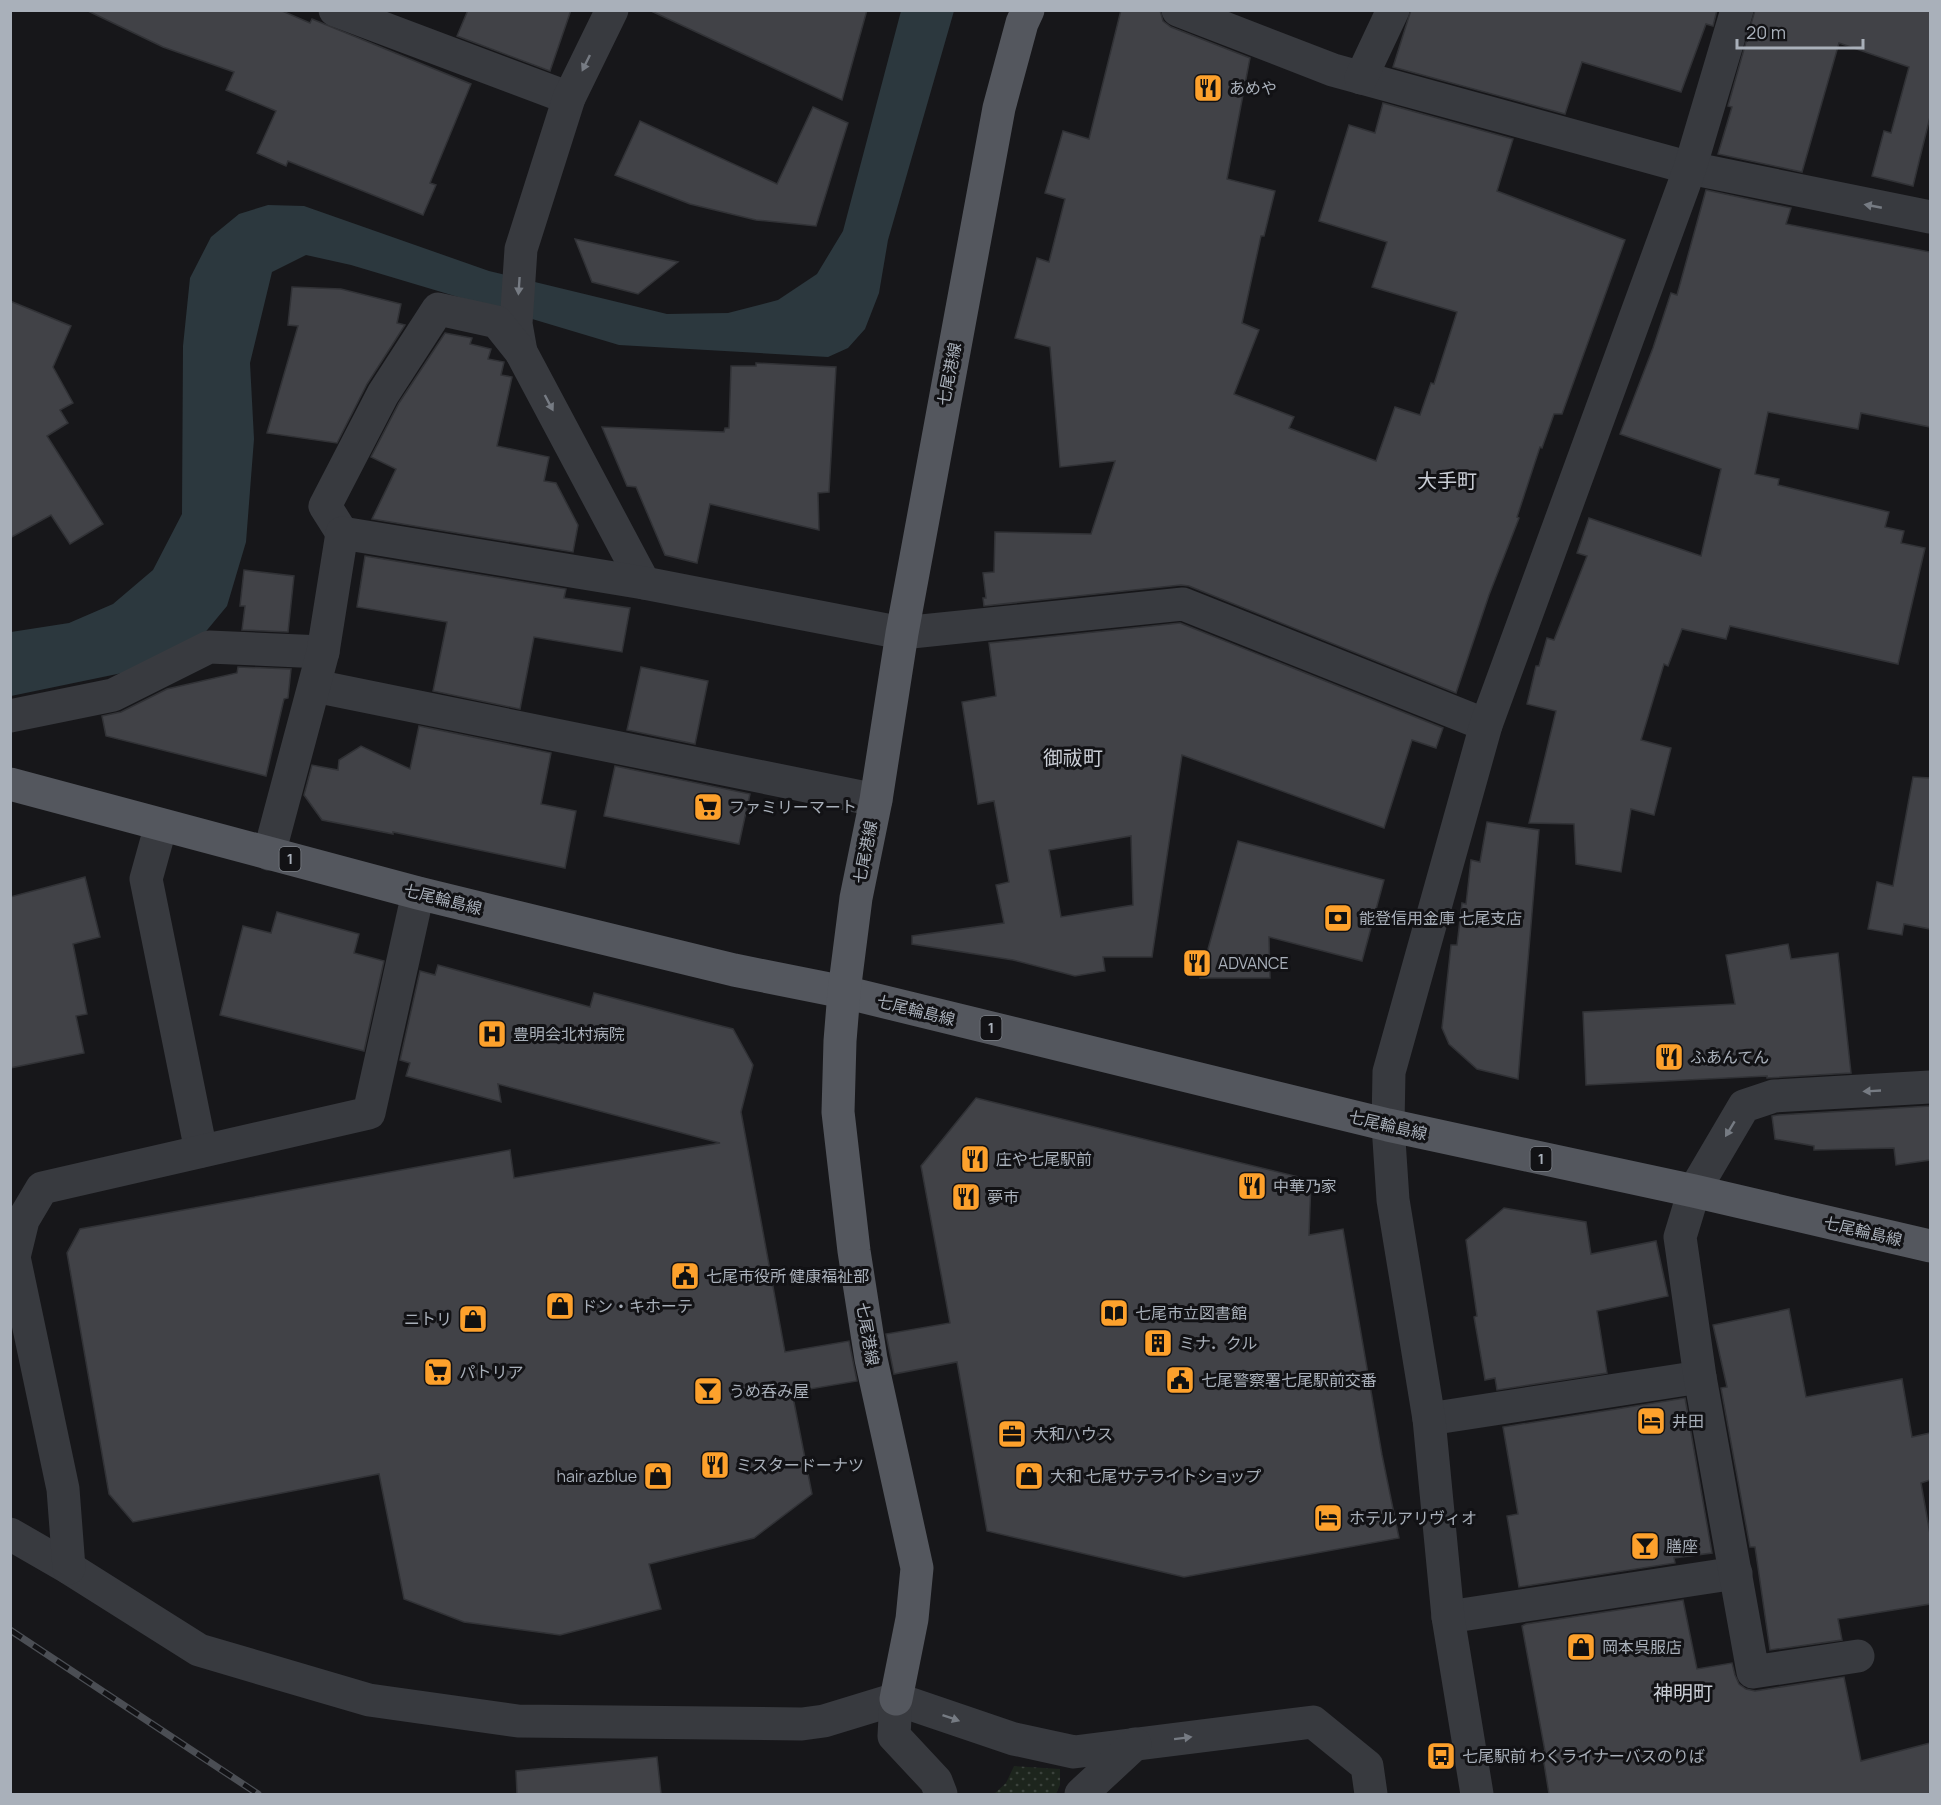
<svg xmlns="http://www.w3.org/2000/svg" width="1941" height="1805" font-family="Manrope,'Noto Sans JP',sans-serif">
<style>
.green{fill:url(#green-dots)}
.water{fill:#2c383e}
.building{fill:#414247;stroke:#313236;stroke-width:1.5;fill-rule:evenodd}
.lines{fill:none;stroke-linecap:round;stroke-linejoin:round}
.minor{stroke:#383a3f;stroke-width:33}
.major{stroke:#54575e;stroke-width:33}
.rail-casing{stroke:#4b4e54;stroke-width:7}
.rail{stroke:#121215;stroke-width:4.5;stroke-dasharray:14;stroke-linecap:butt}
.oneway{fill:#767b83}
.labels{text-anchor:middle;stroke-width:6;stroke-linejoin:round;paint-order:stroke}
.shield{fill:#121215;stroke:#7c8188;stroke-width:1.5}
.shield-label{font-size:15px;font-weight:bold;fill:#a9b0ba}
.poi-label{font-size:16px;fill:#a9b0ba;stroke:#121215;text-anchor:start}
.street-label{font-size:16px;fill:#a9b0ba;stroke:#121215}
.quarter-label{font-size:20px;fill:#caced6;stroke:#121215}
</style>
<defs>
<pattern id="green-dots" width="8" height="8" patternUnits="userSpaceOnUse" patternTransform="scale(1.5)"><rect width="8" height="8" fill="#1d251d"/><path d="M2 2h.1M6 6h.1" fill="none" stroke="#3b423c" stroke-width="1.8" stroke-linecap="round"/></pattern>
</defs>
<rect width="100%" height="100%" fill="#17171a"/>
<path class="green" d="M1014,1766L1060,1769V1785L1056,1794H994L1006,1783Z"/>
<path class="water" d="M901,11H954L888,240L879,293L865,329L848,348L828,357L619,345L351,265L306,255L272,272L250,363L254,439L246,542L227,606L203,635L122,673L11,696V632L69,623L113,604L153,570L182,514L183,346L190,278L211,237L239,214L268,205L304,206L489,271L667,314L728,313L778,300L817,274L843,231Z"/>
<g class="building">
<path d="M86,10H280L310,23L312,19L471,84L430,183L436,185L423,215L288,161L286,166L257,153L276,111L226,90L234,72L163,47Z"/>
<path d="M468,10H571L550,71L457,36Z"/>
<path d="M649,10H867L842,100Z"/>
<path d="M1121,10H1160L1163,21L1171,27L1250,58L1227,179L1275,191L1264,236H1261L1242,323L1259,330L1234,394L1294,417L1289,428L1376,461L1395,407L1420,415L1431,383L1434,384L1457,312L1372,287L1387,242L1319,221L1349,125L1375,133L1383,103L1513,139L1497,191L1625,240L1562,414H1554L1542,448L1540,447L1517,517L1519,518L1489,595L1456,693L1189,586L1181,585L984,606L983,598H986L983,573L994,572L995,532L1091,534L1115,461L1060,467L1050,347L1015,338L1037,258L1049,262L1065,199L1045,193L1063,131L1089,139Z"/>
<path d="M1411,10H1717L1713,26L1706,24L1681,92L1582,62L1565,114L1393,67Z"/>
<path d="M1755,10H1930V117L1913,186L1872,176L1884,131L1891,133L1909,67L1839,43L1802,172L1718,154L1732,107L1728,106Z"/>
<path d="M813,107L848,123L816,226L756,220L690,204L615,175L640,121L777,184Z"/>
<path d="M1706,190L1791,208L1786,224L1930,252V427L1861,413L1858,429L1768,412L1755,474L1779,479L1778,485L1889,512L1885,527L1904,531L1901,543L1925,548L1898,664L1730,626L1726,639L1682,629L1668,666L1664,664L1641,740L1671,748L1654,815L1631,809L1621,872L1576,864L1574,824L1529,823L1556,711L1527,704L1536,666H1539L1547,638L1554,640L1587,556L1577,553L1589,518L1701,556L1721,469L1620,434L1653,348L1671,293L1677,295Z"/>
<path d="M575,239L678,262L638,294L592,282Z"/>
<path d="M292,287L341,289L401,304L397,323L405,325L367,384L337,443L267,433L298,326L288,325Z"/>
<path d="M10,301L71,326L53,367L73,403L60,410L68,423L47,436L103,524L70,544L51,515L10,538Z"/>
<path d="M445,333L472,338L470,344L491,349L488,359L504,362L501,375L512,377L497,446L549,457L544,481L556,483L578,525L573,552L372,519L396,469L371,457L399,403Z"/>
<path d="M756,363L836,367L829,492L818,493L819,530L710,504L697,563L665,555L636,487L627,486L602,427L724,432L725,428H729L731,366H756Z"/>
<path d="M365,556L566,589L564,598L630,608L622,652L534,637L520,709L433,691L447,622L357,607Z"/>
<path d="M244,570L294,576L288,632L242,630L245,606H240Z"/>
<path d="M1180,623L1443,728L1436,748L1412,740L1384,828L1182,755L1152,957H1103L1105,971L1075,976L1013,960L912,944V936L1004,923L996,885L1009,882L994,801L978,804L962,702L996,696L989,643ZM1131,836L1133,905L1061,917L1049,850Z"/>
<path d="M238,667L291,669L288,698L284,699L266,776L106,736L102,716L121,712L167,689L237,673Z"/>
<path d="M641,667L708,681L695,744L627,730Z"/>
<path d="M419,726L551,753L541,804L576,811L565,868L393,832V834L322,820L304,795L312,765L338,770L339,760L361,746L410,769Z"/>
<path d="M615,766L750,794L739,844L604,816Z"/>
<path d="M1913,777L1930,778V929L1904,924L1902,935L1868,929L1877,882L1893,886Z"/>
<path d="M1487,822L1539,830L1518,1079L1477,1069L1449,1044L1442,1028L1451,945H1457L1462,903L1466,904L1471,860L1480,862Z"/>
<path d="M1238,841L1384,880L1362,961L1269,937L1270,978H1200Z"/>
<path d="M85,877L100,937L73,944L87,1014L76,1016L84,1053L10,1068V897Z"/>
<path d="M277,912L359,934L354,953L384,961L364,1051L220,1015L243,926L271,933Z"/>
<path d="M1788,944L1791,959L1838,953L1851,1073L1767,1078V1076L1586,1085L1583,1012L1735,1004L1726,955Z"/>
<path d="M438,965L590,1007L594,993L733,1029L753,1065L741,1112L785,1352L849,1341L857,1381L792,1392L812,1494L754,1538L649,1564L661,1609L560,1635L464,1622L404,1599L379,1474L133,1522L109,1494L67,1253L80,1229L510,1150L514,1178L720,1143L498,1084L501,1102L406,1076L410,1063L400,1060L420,971L435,975Z"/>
<path d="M976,1098L1311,1180L1309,1235L1343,1229L1382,1455L1399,1538L1184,1577L987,1531L957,1362L894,1374L886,1334L950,1323L921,1166Z"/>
<path d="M1930,1106V1160L1896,1165L1894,1148L1814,1150V1146L1775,1139L1772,1116L1778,1115Z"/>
<path d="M1504,1208L1586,1222L1591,1254L1656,1241L1668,1296L1597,1311L1607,1373L1497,1390L1495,1378L1485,1380L1474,1317L1477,1316L1466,1240Z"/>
<path d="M1789,1309L1806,1397L1902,1379L1912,1437L1930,1433V1480L1921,1483L1930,1534V1604L1838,1619L1842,1640L1770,1650L1755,1547H1750L1721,1388L1727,1387L1713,1325Z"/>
<path d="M1685,1398L1712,1553L1674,1558L1675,1563L1519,1587L1507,1516L1518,1514L1503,1427Z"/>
<path d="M1683,1600L1697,1669L1732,1663L1735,1675L1739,1684L1746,1689L1755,1691L1844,1677L1861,1761L1930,1743V1794H1549L1542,1751H1545L1522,1626L1526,1624Z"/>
<path d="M657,1757L661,1794H517L516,1771Z"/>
</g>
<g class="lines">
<g class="minor">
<path d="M335,10L569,98"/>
<path d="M1178,10L1333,70L1690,168L1930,217"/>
<path d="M1361,78L1393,10"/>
<path d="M521,352L516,324L521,249L569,98L612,10"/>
<path d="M342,533L325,506L383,394L438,309L497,322L521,352L644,583"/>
<path d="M315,686L876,800"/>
<path d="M10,716L113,695L209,647L323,652"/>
<path d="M161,825L146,879L201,1151"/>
<path d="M269,854L323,652L342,533L644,583L902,633L1183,604L1486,725"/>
<path d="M1429,1419L1700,1377"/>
<path d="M10,1534L69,1568L199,1650L369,1700L518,1721L802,1724L824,1721L896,1699L1014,1739L1074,1752L1313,1722L1367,1766L1371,1794"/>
<path d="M69,1568L63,1489L14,1257L23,1220L42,1188L369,1113L418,893"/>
<path d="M1448,1617L1736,1573"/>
<path d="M1858,1656L1753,1672L1700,1377L1680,1237L1694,1191L1744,1106L1774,1096L1930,1087"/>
<path d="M896,1699L894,1736L936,1781L941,1794"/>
<path d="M1081,1794L1135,1744"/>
<path d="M1477,1794L1448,1617L1429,1419L1393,1200L1388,1125L1389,1072L1486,725L1690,168L1737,10"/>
</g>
<g class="major">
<path d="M10,784L418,893L734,970L844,992L1388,1125L1694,1191L1930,1246"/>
<path d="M896,1699L912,1619L917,1568L871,1359L854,1251L838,1112L840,1041L844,992L856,898L876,800L902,633L999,108L1022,23L1028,10"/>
</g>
<g class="rail-casing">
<path id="rail" d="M10,1630L258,1794"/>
</g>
<use href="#rail" class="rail"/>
</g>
<defs><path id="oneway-solid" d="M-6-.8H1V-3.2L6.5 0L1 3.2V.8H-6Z" transform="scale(1.5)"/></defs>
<g class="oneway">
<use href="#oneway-solid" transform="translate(586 63) rotate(116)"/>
<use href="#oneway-solid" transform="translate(1873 206) rotate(-169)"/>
<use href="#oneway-solid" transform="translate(519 286) rotate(94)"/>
<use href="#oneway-solid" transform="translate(549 403) rotate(62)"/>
<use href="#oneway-solid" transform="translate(1872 1091) rotate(177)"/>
<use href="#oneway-solid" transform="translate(1730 1129) rotate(121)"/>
<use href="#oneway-solid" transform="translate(951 1718) rotate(19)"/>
<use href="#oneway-solid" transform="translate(1183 1738) rotate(-7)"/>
</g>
<defs>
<g id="restaurant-square" transform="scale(1.5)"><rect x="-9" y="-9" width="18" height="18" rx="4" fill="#fda12c" stroke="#121215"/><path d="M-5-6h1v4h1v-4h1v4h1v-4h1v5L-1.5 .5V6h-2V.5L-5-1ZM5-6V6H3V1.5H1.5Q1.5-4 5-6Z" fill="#111"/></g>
<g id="supermarket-square" transform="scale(1.5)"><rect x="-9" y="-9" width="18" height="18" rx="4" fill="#fda12c" stroke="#121215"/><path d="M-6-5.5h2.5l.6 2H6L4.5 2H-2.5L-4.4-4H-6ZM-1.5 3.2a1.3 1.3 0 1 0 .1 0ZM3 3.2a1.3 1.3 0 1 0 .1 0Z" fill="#111"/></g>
<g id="bank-square" transform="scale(1.5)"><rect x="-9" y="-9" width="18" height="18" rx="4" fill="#fda12c" stroke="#121215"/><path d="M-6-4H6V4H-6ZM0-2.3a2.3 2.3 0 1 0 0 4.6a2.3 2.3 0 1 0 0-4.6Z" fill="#111"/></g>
<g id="hospital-square" transform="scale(1.5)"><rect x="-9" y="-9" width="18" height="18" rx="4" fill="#fda12c" stroke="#121215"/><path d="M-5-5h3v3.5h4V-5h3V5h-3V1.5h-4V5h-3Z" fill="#111"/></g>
<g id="civic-square" transform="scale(1.5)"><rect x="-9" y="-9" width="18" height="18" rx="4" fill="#fda12c" stroke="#121215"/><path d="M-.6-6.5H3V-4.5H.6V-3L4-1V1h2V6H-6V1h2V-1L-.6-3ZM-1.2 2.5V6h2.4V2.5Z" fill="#111"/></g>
<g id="shop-square" transform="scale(1.5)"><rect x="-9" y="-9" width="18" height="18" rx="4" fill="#fda12c" stroke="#121215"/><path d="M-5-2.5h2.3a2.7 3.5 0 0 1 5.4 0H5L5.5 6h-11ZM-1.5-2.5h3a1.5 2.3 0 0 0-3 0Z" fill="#111"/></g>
<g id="library-square" transform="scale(1.5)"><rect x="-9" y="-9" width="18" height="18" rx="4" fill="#fda12c" stroke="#121215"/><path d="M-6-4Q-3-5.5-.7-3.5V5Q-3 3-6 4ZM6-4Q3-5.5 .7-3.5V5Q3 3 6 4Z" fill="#111"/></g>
<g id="building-square" transform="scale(1.5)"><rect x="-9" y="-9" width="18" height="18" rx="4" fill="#fda12c" stroke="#121215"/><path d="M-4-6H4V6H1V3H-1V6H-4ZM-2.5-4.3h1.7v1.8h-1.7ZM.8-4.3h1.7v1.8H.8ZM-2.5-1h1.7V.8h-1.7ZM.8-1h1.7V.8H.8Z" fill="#111"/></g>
<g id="bar-square" transform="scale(1.5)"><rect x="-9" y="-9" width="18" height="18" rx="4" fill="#fda12c" stroke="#121215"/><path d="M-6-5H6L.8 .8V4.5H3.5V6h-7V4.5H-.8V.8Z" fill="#111"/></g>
<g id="hotel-square" transform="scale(1.5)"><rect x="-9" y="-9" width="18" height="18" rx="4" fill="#fda12c" stroke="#121215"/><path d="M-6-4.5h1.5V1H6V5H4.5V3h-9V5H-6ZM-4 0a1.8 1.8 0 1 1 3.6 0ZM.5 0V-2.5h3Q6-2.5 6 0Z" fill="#111"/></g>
<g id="office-square" transform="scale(1.5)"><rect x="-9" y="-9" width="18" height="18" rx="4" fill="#fda12c" stroke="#121215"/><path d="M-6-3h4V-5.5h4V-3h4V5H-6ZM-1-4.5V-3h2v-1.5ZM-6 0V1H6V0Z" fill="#111"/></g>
<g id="bus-square" transform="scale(1.5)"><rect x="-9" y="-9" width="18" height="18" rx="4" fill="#fda12c" stroke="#121215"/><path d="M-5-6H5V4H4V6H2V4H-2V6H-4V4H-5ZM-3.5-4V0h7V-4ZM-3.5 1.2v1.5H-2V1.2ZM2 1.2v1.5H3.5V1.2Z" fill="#111"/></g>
</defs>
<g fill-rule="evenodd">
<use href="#restaurant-square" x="1208" y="88"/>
<use href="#supermarket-square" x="708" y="807"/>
<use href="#bank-square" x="1338" y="918"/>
<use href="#restaurant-square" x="1197" y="963"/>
<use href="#hospital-square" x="492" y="1034"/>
<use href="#restaurant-square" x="1669" y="1057"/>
<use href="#restaurant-square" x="975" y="1159"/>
<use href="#restaurant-square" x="1252" y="1186"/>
<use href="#restaurant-square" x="966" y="1197"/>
<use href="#civic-square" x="685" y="1276"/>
<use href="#shop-square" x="560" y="1306"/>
<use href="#library-square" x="1114" y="1313"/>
<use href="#shop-square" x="473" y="1319"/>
<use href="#building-square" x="1158" y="1343"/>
<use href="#supermarket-square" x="438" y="1372"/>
<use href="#civic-square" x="1180" y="1380"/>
<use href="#bar-square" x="708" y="1391"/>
<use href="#hotel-square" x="1651" y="1421"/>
<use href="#office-square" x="1012" y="1434"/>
<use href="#restaurant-square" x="715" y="1465"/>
<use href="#shop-square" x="658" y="1476"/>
<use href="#shop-square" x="1029" y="1476"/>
<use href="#hotel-square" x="1328" y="1518"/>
<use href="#bar-square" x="1645" y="1546"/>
<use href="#shop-square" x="1581" y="1647"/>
<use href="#bus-square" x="1441" y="1756"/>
</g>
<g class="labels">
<g class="shield">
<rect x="279.5" y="847" width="21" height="24" rx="4.5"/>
<rect x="980.5" y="1016" width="21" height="24" rx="4.5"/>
<rect x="1530.5" y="1147" width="21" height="24" rx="4.5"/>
</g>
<g class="shield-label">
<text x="290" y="864">1</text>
<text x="991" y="1033">1</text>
<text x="1541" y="1164">1</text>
</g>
<g class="poi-label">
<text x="1229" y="94">あめや</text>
<text x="729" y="813">ファミリーマート</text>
<text x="1359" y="924">能登信用金庫 七尾支店</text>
<text x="1218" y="969">ADVANCE</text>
<text x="513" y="1040">豊明会北村病院</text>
<text x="1690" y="1063">ふあんてん</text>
<text x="996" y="1165">庄や七尾駅前</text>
<text x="1273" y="1192">中華乃家</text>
<text x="987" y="1203">夢市</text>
<text x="706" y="1282">七尾市役所 健康福祉部</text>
<text x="581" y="1312">ドン・キホーテ</text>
<text x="1135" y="1319">七尾市立図書館</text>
<text x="452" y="1325" text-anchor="end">ニトリ</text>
<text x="1179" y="1349">ミナ．クル</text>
<text x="459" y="1378">パトリア</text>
<text x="1201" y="1386">七尾警察署七尾駅前交番</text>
<text x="729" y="1397">うめ呑み屋</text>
<text x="1672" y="1427">井田</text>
<text x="1033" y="1440">大和ハウス</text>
<text x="736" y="1471">ミスタードーナツ</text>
<text x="637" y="1482" text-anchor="end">hair azblue</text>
<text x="1050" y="1482">大和 七尾サテライトショップ</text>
<text x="1349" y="1524">ホテルアリヴィオ</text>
<text x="1666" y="1552">膳座</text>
<text x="1602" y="1653">岡本呉服店</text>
<text x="1462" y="1762">七尾駅前 わくライナーバスのりば</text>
</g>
<g class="street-label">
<text transform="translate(949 374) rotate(-79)" y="6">七尾港線</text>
<text transform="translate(865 852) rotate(-79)" y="6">七尾港線</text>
<text transform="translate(443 899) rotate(14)" y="6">七尾輪島線</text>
<text transform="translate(916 1010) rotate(14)" y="6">七尾輪島線</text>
<text transform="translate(1388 1125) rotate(13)" y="6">七尾輪島線</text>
<text transform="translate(1863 1231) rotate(13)" y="6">七尾輪島線</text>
<text transform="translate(868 1334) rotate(80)" y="6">七尾港線</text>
</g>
<g class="quarter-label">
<text x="1447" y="488">大手町</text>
<text x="1073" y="765">御祓町</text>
<text x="1683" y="1700">神明町</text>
</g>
</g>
<rect width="1941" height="1805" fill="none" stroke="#a9b0ba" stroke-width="24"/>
<path d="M1737 39v9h126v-9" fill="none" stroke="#a9b0ba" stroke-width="3"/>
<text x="1746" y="39" font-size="18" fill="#a9b0ba" stroke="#121215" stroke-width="4.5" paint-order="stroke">20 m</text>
</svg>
